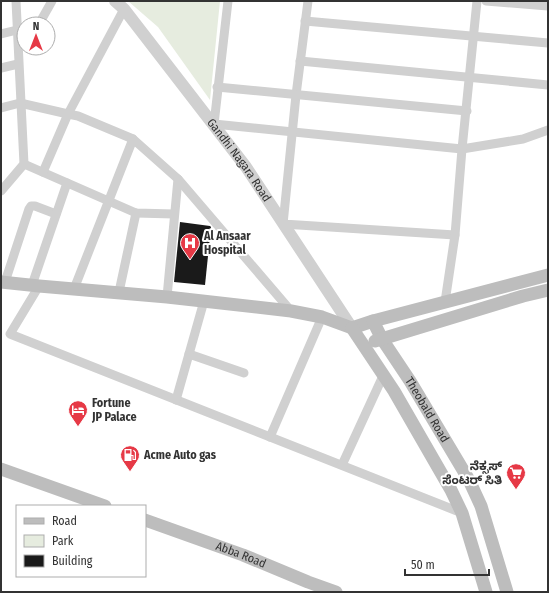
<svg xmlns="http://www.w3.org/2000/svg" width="549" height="593" font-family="'Fira Sans Condensed','Noto Sans Kannada',sans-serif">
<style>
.green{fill:#e6ecdf}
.building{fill:#1a1a1a}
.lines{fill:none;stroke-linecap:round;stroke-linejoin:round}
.minor{stroke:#d0d0d0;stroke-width:9}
.tertiary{stroke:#d0d0d0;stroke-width:12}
.secondary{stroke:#bdbdbd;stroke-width:13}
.labels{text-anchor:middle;stroke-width:4;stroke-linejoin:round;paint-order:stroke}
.street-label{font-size:12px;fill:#333;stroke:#fff}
.poi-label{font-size:12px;font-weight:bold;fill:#333;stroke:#fff;text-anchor:start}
</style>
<rect width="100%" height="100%" fill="#fff"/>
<path class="green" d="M128,1H220L210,100L158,27Z"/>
<path class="building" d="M180,222L210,226L211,227L205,285L174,282Z"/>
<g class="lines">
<g class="minor">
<path d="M228,1L214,124L462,149L523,139L548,130"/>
<path d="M308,1L296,95L283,224L455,235"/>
<path d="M486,1L548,6"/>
<path d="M305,21L548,43"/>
<path d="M39,24L52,1"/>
<path d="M1,34L17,30"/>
<path d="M300,61L548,85"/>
<path d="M1,68L18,64"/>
<path d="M217,87L467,111"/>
<path d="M1,108L20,103L68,114L78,116L133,139L178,179L291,311"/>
<path d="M24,164L136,213L174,214"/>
<path d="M43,172L68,114L124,9"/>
<path d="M1,191L24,164L16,1"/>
<path d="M5,282L29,209L31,206H35L56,214"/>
<path d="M32,285L67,183"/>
<path d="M39,286L10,334L462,513"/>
<path d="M74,289L133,139"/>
<path d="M119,292L136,213"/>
<path d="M167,297L178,179"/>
<path d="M445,302L455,235L462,149L477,1"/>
<path d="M189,354L244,373"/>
<path d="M176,400L204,301"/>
<path d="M270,437L322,317"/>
<path d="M342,465L383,376"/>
</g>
<path class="tertiary" id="s1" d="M115,1L124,9L246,167L352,328"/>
<g class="secondary">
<path d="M1,282L39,286L167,297L291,311L322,317L352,328L373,321L548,275"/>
<path id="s2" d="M373,321L382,339L410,381L469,480L481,506L507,592"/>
<path d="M352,328L394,391L451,490L462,513L486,592"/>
<path d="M375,341L523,296L548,290"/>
<path d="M1,469L105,506"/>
<path id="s3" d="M145,520L243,555L308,582L336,592"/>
</g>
</g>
<defs>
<g id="hospital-pin" transform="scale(1)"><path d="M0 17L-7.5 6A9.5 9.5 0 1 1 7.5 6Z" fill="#e63946" stroke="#fff"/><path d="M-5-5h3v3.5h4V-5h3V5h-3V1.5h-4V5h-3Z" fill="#fff"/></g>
<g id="hotel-pin" transform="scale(1)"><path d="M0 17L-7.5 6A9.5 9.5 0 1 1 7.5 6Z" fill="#e63946" stroke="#fff"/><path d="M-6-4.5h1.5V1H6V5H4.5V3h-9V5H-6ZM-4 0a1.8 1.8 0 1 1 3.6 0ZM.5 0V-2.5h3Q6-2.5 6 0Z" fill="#fff"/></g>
<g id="fuel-pin" transform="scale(1)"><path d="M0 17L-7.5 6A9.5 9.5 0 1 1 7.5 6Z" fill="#e63946" stroke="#fff"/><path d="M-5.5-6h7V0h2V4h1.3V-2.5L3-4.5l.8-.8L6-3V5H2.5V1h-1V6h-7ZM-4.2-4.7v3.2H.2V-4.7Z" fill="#fff"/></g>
<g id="supermarket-pin" transform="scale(1)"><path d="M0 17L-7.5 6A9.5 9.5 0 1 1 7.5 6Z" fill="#e63946" stroke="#fff"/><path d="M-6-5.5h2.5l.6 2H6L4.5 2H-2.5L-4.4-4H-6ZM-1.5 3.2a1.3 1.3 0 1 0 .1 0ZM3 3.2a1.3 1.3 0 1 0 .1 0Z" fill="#fff"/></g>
</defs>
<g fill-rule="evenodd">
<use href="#hospital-pin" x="190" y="243"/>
<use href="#hotel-pin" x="78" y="410"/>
<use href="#fuel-pin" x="130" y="455"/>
<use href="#supermarket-pin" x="516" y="473"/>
</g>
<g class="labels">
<g class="street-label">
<text dy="4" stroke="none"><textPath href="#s1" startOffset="202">Gandhi Nagara Road</textPath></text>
<text dy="4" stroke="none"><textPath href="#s2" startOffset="104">Theobald Road</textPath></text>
<text dy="4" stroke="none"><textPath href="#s3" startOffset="102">Abba Road</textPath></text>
</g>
<g class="poi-label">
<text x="204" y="240">Al Ansaar<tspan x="204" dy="14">Hospital</tspan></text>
<text x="92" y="407">Fortune<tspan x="92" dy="14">JP Palace</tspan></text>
<text x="144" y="459">Acme Auto gas</text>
<text x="502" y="470" text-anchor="end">ನೆಕ್ಸಸ್<tspan x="502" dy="14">ಸೆಂಟರ್ ಸಿತಿ</tspan></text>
</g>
</g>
<rect width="549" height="593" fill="none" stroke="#333333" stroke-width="4"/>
<rect x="16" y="505" width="130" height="72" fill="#ffffff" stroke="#adadad"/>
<rect x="24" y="518" width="20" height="6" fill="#bdbdbd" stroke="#adadad"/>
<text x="52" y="525" font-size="12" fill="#333333">Road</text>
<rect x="24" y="535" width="20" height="12" fill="#e6ecdf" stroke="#adadad"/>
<text x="52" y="545" font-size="12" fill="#333333">Park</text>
<rect x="24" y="555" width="20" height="12" fill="#1a1a1a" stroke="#adadad"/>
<text x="52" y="565" font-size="12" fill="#333333">Building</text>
<g transform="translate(36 36)"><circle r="19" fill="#ffffff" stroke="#adadad"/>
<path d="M0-3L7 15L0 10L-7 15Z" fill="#e63946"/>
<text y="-6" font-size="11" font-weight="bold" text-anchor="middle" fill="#333333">N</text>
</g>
<path d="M405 569v6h84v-6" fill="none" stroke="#333333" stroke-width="2"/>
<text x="411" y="569" font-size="12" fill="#333333" stroke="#ffffff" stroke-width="3" paint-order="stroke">50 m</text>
</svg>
